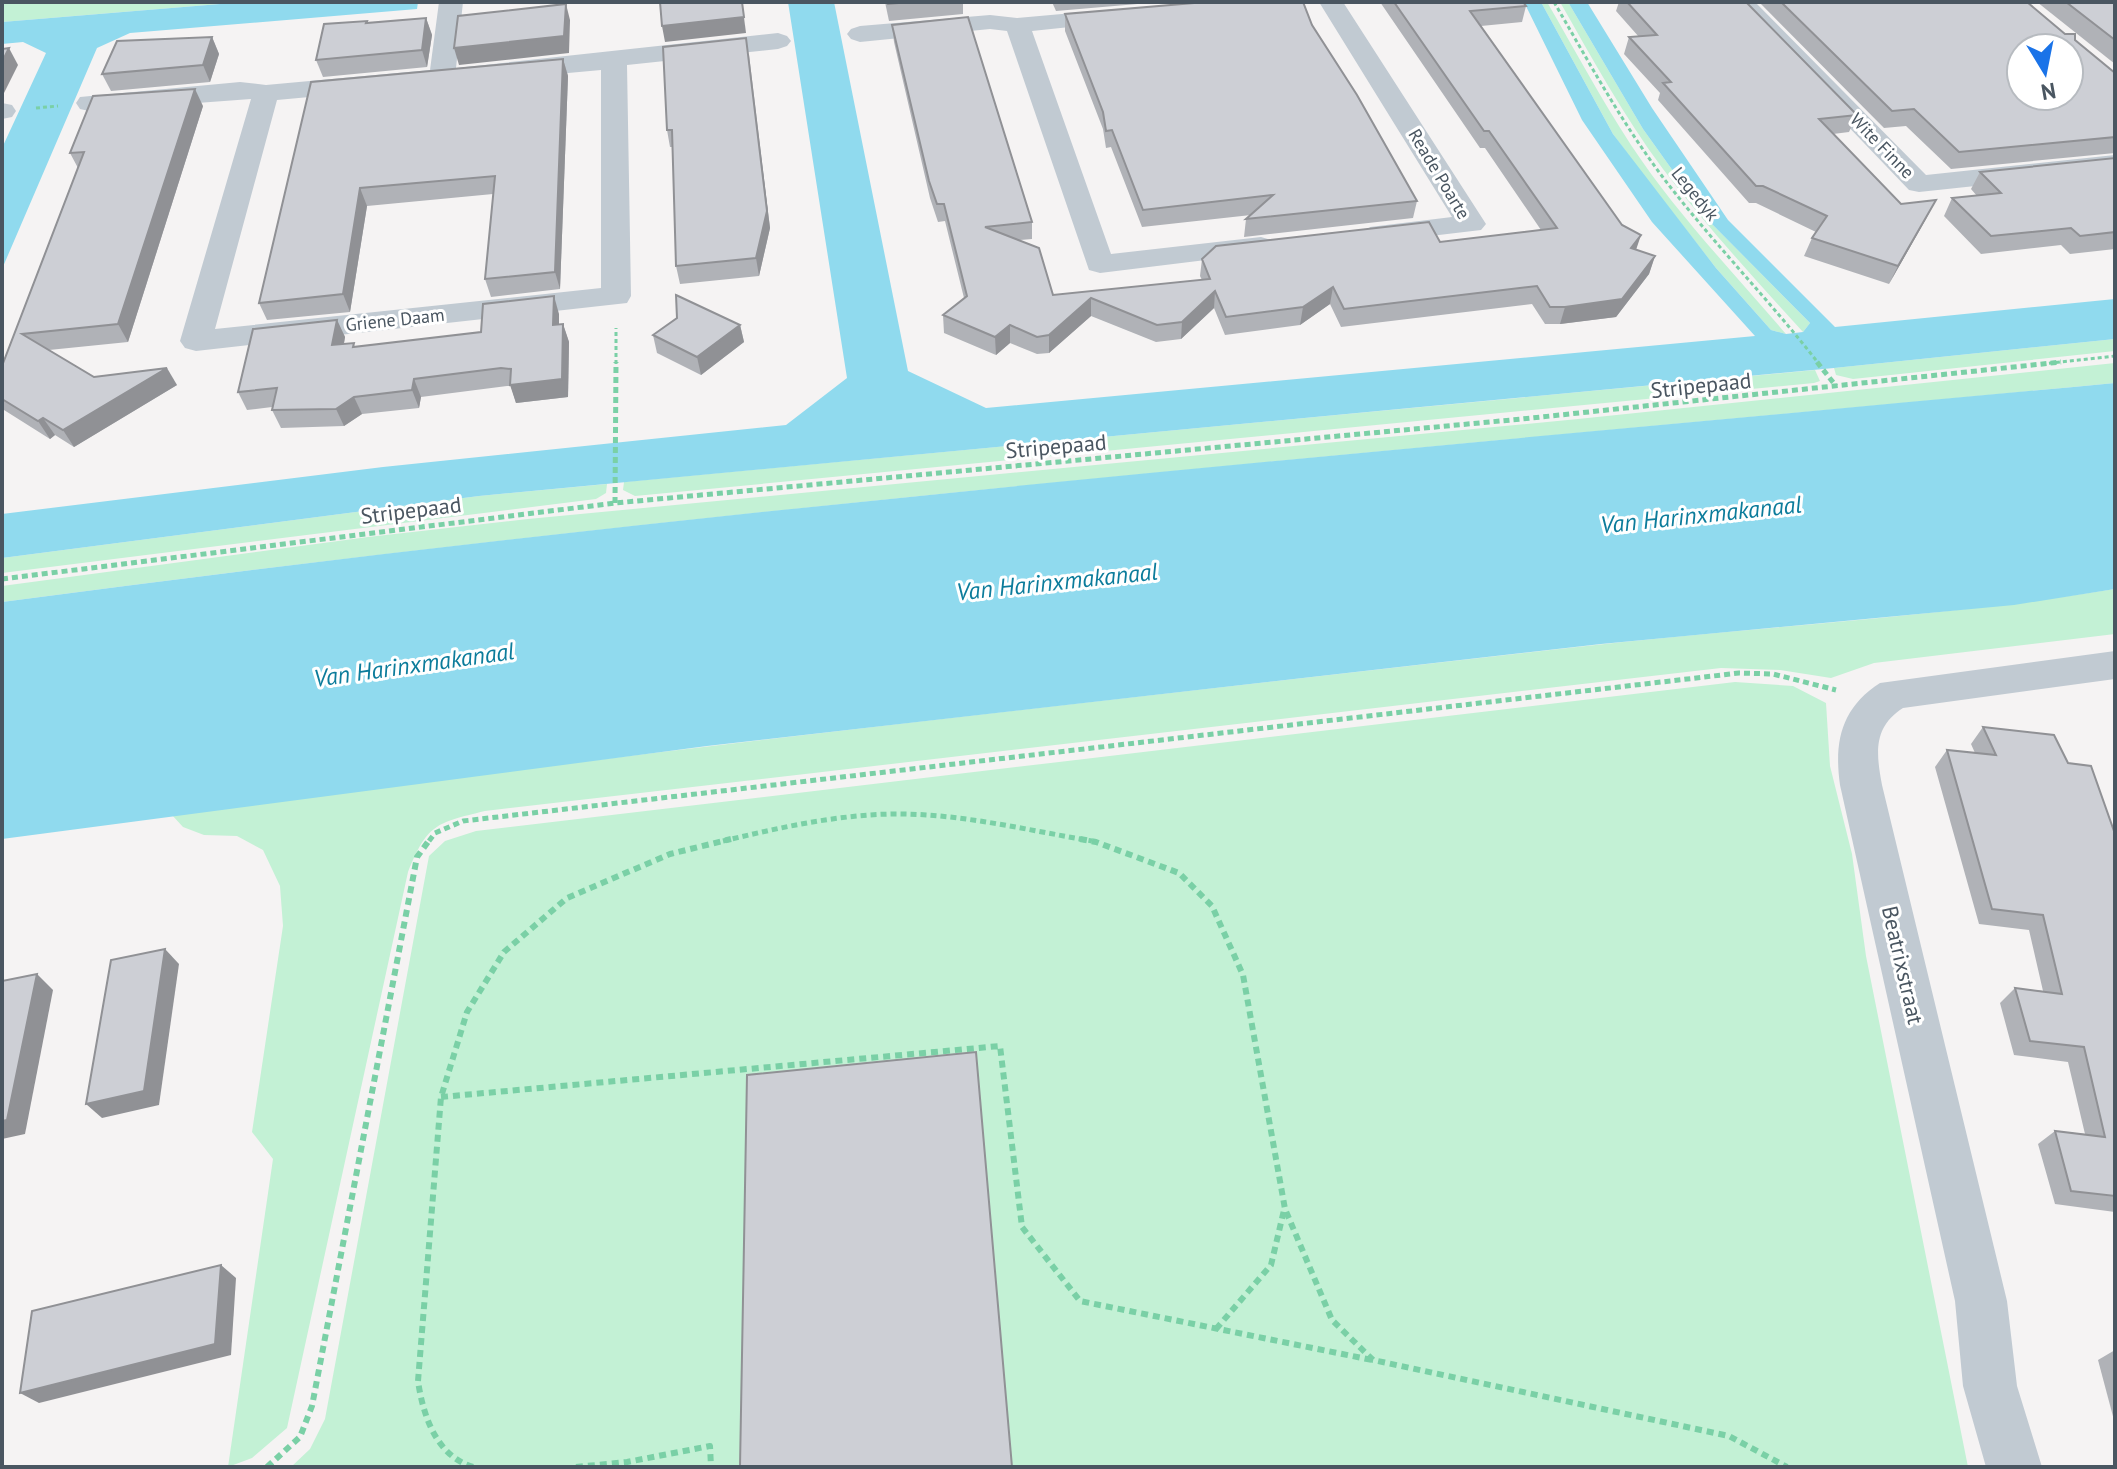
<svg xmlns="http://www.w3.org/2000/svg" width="2117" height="1469" font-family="'PT Sans',sans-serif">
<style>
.green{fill:#c3f1d5}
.water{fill:#90daee}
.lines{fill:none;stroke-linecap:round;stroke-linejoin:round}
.path-far2{stroke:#7ad0a6;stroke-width:3;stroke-dasharray:4 3;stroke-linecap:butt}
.path-far1{stroke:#7ad0a6;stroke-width:5;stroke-dasharray:6 4;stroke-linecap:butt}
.path{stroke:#7ad0a6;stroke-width:6;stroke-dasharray:7 5;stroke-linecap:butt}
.minor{fill:#c1cad2;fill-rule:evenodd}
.wall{fill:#b0b2b7}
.shaded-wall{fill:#909195}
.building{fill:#cdcfd5;stroke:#909195;stroke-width:2;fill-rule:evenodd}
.labels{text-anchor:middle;stroke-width:6;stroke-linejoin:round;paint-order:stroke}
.far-street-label{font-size:18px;fill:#4a5661;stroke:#fff}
.street-label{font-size:22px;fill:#4a5661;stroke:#fff}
.water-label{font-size:24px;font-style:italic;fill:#0c7c9b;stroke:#fff}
</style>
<rect width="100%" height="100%" fill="#f5f3f3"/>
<g class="green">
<path d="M2,2H244L2,22Z"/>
<path d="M1541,2H1547C1575,50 1601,99 1631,145C1676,213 1733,272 1786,334L1771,330L1716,268L1638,168L1613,134Z"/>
<path d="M1560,2H1568L1643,129L1708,220L1810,323L1803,332C1755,279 1706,226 1663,169C1624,117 1592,58 1560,2Z"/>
<path d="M2115,339V351L1853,379L1836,375L1834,368Z"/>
<path d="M2115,363V383C1410,450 704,508 2,602V586L368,537L528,519L1578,419Z"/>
<path d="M1815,370L1820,381L1814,383L635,496L623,490L624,482Z"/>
<path d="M607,484L606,493L596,499L2,573V558L479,496Z"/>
<path d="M2115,589V634L1874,663L1831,678L1780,670L1721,668L485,811C435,823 427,825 408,872L287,1428L252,1458L228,1467L273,1159L252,1132L283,926L280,886L263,850L237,836L204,835L183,827L172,815C636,751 1102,701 1568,648C1750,627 1934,618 2115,589Z"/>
<path d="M1735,682L1793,686L1826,703L1830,766L1852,854L1866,956L1968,1467H291L310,1449L325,1419L429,856L445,841L476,831Z"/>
</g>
<g class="water">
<path d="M244,2H418L417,9L130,33L97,48L2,269V148L46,53L23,42L2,44V22Z"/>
<path d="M788,2H834L908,371L986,408L1755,336L1652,222L1582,120L1524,2H1541L1613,134L1716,268L1771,330L1786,334L1803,332L1810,323L1708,220L1643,129L1568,2H1587L1652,108L1728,220L1835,327L2115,299V339L1834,368L479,496L2,558V514L383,467L786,425L847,378Z"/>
<path d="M2115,383V589L2014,605L1601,644L707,746L2,839V602C704,508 1410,449 2115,383Z"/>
</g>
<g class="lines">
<g class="path-far2">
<path d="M1554,2C1590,64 1624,127 1668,184C1716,246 1771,302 1819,364"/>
<path d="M36,108L58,106"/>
<path d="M616,364V328"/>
<path d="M2042,364L2115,356"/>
</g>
<g class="path-far1">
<path d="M1817,362L1836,386"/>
<path d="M615,503L616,362"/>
<path d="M2,579L615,503L1522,419L2061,362"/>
<path d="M429,841L435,833L463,821L1739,673L1773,674L1836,690"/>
<path d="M723,841C778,828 835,815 892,814C959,813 1026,830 1092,841"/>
</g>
<g class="path">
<path d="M1080,839L1096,842L1179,873L1212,906L1243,975L1285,1209L1332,1320L1373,1360L1729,1436L1787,1467"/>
<path d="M441,1097L1000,1046L1022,1227L1080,1301L1372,1360"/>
<path d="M1216,1329L1271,1265L1284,1210"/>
<path d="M267,1467L300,1437L312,1406L417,857L430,839"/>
<path d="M473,1467C436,1456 423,1415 418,1381L441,1097L467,1012L504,952L567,898L670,854L731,839"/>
<path d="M576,1467L627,1462L710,1446L711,1467"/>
</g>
<g class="minor">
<path d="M439,2H463L456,68L778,33L787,36L791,41L787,46L778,49L627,65L631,296L627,303L196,351L185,348L180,341L251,99L89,111L80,109L76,103L80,97L240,82L266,85L430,70ZM601,70V288L215,329L277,100Z"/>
<path d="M1319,2H1343L1486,224L1481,230L1380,242L1370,239L1365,233L1370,227L1452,217Z"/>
<path d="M1729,2H1755L1926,175L2115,155V171L1919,192L1909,190Z"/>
<path d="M1118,9L1127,11L1130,16L1127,21L1032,31L1111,254L1261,237L1271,240L1276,246L1271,252L1100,273L1089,270L1007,31L990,29L860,42L851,39L847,34L851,29L860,26L990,15L1017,18Z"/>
<path d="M2,103L12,105L16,111L12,117L2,119Z"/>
<path d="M2115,651V679L1903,708C1873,727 1876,753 1882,785L2007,1301L2017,1386L2042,1467H1986L1963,1386L1955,1301L1840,785C1834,742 1841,708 1880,683Z"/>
</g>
</g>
<g class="wall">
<path d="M885,2H963V14L889,21Z"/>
<path d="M1052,2H1161L1056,11Z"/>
<path d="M1380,2H1523L1526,6L1522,22L1481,26L1636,250L1655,256L1649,274L1616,317L1560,324H1545L1532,304L1341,327L1330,304L1300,325L1225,335L1214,308L1181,339L1156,342L1091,316L1049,353L1037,354L1010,343L996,355L944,333L943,315L964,298L945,221L938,222L930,198L894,42L892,25L1032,222V239L1020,240L1053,295L1202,280L1200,276L1202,259L1440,242L1541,230L1485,148H1480Z"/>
<path d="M1619,2H1746L1857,115L1849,132L1833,134L1901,204L1927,217L1889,284L1804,256L1812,238L1816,232L1756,203H1749L1658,100L1660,93L1624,54L1629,37H1639L1616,11Z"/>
<path d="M1759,2H2027L2065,34L2115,73V153L1951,169L1906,126L1884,128Z"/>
<path d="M2037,2H2115V64Z"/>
<path d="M1065,14L1312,25L1417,201L1413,218L1244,237L1246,219L1251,215L1142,227L1111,147L1106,148L1103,129L1065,31Z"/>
<path d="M426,18L432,35L427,67L323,77L316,60L367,23Z"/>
<path d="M212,37L219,54L210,82L111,91L102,74Z"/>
<path d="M749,55L770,228L759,276L680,284L676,266L673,147H670L667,130Z"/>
<path d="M563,59L568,76L560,289L491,297L485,279L493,194L367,206L350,312L267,320L259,303L311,82Z"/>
<path d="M203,106L128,342L49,350L94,377L177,385L74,447L55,435L50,439L4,410L2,407V366L78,168L70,153Z"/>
<path d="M2115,158V249L2070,254L2061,245L1981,254L1944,216L1952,198L1977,196L1971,189L1980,172Z"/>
<path d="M559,314V324H563L569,342L568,397L516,403L511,386H507L421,397L419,408L362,414L344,426L281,428L272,410V407L247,410L238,392L337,320L345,337L344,344L355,347L481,332Z"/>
<path d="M740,325L744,342L701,375L657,353L653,335Z"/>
<path d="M1983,727L2068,763L2115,834V1212L2055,1204L2038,1144L2055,1131L2085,1134L2068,1062L2014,1055L2000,1003L2015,988L2043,991L2029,930L1979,924L1935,767L1947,750L1975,753L1971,744Z"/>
<path d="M2115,1350V1424L2098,1360Z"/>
</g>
<g class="shaded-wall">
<path d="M742,2L746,33L665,42L662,26Z"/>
<path d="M566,4L570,20L569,53L459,65L454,48Z"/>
<path d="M426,18L432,35L427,67L422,50Z"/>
<path d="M212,37L219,54L210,82L203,65Z"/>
<path d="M746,38L770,228L759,276L756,258Z"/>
<path d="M9,48L18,65L2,97V62Z"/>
<path d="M563,59L568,76L560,289L555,272Z"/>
<path d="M195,89L203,106L128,342L118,324Z"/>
<path d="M360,188L367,206L350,312L343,294Z"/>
<path d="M1936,200L1927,217L1889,284L1898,266Z"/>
<path d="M1641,235L1635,253L1631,248Z"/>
<path d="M1655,256L1649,274L1616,317L1560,324L1565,307Z"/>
<path d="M1333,287L1330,304L1300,325L1303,307Z"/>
<path d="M1215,291L1214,308L1181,339L1182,322Z"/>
<path d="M554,296L559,314V343L553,325Z"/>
<path d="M1091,298V316L1049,353V335Z"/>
<path d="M337,320L345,337L340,363L332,345Z"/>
<path d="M563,324L569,342L568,397L516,403L510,385Z"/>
<path d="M740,325L744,342L701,375L697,357Z"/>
<path d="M1010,325V343L996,355L995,337Z"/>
<path d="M167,368L177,385L74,447L63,430Z"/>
<path d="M414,379L421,397L419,408L412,390Z"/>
<path d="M354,397L362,414L344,426L336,409Z"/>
<path d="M43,418L55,435L50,439L38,421Z"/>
<path d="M165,949L179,964L159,1105L102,1118L86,1104Z"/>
<path d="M37,974L53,990L25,1134L2,1139V1121Z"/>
<path d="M221,1265L236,1278L231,1355L39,1403L20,1393Z"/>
</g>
<g class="building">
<path d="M660,2H742L744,17L662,26Z"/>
<path d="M887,2H910L888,4Z"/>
<path d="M1206,2H1303L1312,25L1357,95L1417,201L1246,219L1273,195L1143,210L1112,130L1106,131L1103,112L1065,14Z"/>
<path d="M1394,2H1523L1526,6L1470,11L1622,225L1641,235L1631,248L1655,256L1622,299L1565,307H1550L1537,286L1344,309L1333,287L1303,307L1226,317L1215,291L1182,322L1157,325L1091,298L1049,335L1037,337L1010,325L995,337L943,315L967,296L944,204H937L929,181L892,25L968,17L1032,222L985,227L1039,248L1053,295L1210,279L1202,259L1216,246L1429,222L1440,242L1557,228L1489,131H1484Z"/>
<path d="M1627,2H1746L1857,115L1819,119L1901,204L1936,200L1898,266L1812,238L1827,216L1763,186H1756L1663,83L1671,82L1629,37L1657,35Z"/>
<path d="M1781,2H2027L2065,34H2075V40L2115,73V137L1959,152L1914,109L1892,111ZM2021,48H2069V96H2021Z"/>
<path d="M2066,2H2115V40Z"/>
<path d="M566,4L564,36L454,48L458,16Z"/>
<path d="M426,18L422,50L316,60L324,24L367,21L366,23Z"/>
<path d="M212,37L203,65L102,74L117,41Z"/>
<path d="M746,38L767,211L756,258L676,266L672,130H667L663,47Z"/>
<path d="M9,48L2,62V49Z"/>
<path d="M563,59L555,272L485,279L495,176L360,188L343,294L259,303L311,82Z"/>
<path d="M195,89L118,324L22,334L94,377L167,368L63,430L43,418L38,421L2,399V366L84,152L70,153L93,96Z"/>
<path d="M2115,158V232L2080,236L2071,228L1991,236L1952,198L2001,193L1980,172Z"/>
<path d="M676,295L740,325L697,357L653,335L677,318Z"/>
<path d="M554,296L553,325L563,324L562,379L510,385L511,369L501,368L414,379L412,390L354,397L336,409L272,410L277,388L238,392L253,329L337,320L332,345L354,343L353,347L481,332L483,304Z"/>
<path d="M1983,727L2054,735L2068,763L2091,766L2115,834V1196L2071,1191L2055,1131L2105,1137L2084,1047L2030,1041L2015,988L2062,994L2043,915L1992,909L1947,750L1996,755Z"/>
<path d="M165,949L144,1091L86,1104L111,960Z"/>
<path d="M37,974L7,1120L2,1121V981Z"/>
<path d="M976,1052L1012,1467H740L747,1075Z"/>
<path d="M221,1265L215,1344L20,1393L32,1311Z"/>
</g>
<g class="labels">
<g class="far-street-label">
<text transform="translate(1882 146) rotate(46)" y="6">Wite Finne</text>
<text transform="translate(1439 174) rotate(59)" y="6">Reade Poarte</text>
<text transform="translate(1695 194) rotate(51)" y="6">Legedyk</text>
<text transform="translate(395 320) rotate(-6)" y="6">Griene Daam</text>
</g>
<g class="street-label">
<text transform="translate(1701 385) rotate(-6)" y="8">Stripepaad</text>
<text transform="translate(1056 446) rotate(-5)" y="8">Stripepaad</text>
<text transform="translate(411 510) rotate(-7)" y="8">Stripepaad</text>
<text transform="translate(1903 965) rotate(77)" y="8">Beatrixstraat</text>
</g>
<g class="water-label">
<text transform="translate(1701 515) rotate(-6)" y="8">Van Harinxmakanaal</text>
<text transform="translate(1057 582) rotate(-6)" y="8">Van Harinxmakanaal</text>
<text transform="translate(414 665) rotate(-8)" y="8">Van Harinxmakanaal</text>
</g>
</g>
<rect width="2117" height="1469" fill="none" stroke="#4a5661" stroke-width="8"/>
<g transform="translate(2045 72) rotate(170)"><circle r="38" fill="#ffffff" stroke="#b7bbc0" stroke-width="2"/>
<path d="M0-6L14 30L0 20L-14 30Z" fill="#1a73e8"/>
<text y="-12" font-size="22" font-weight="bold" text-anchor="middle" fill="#4a5661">N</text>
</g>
</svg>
